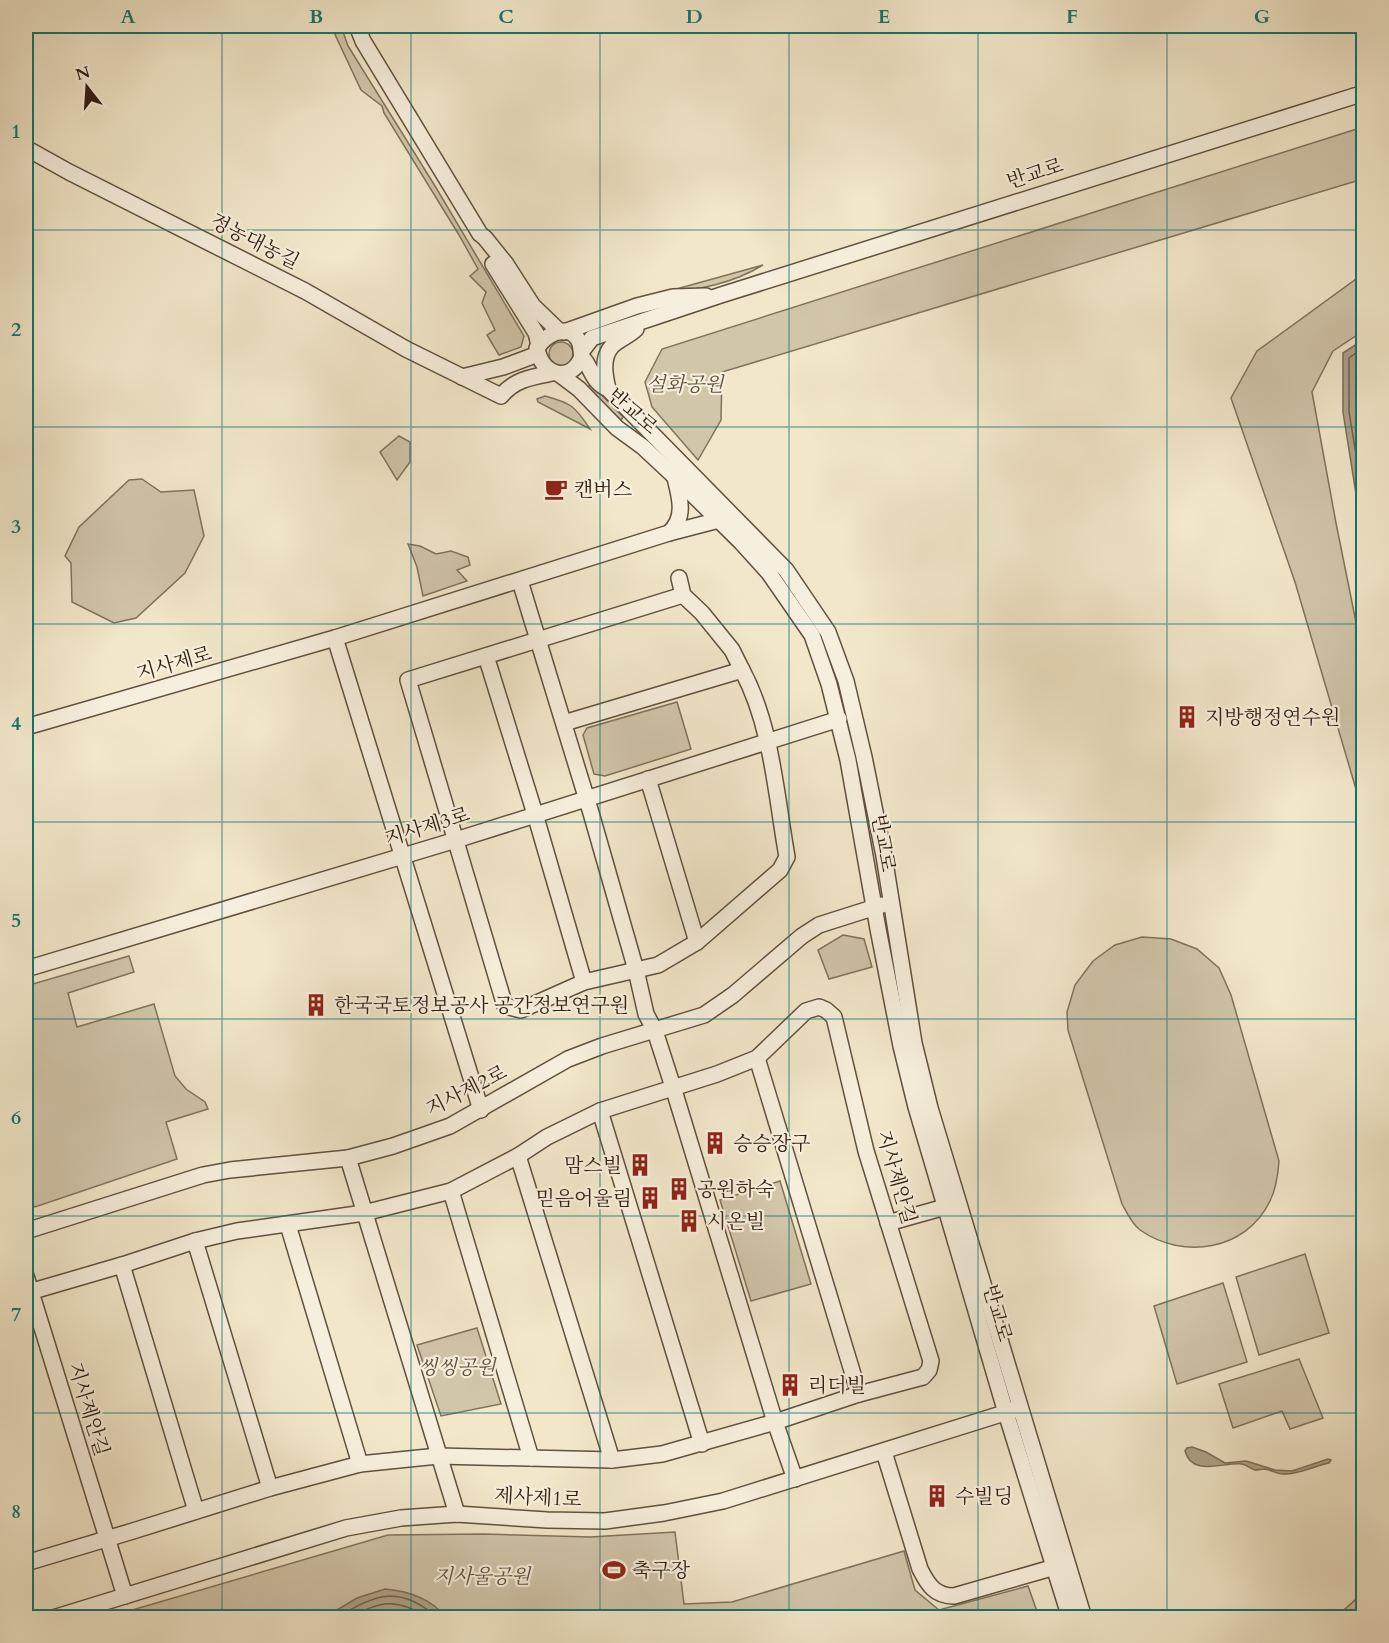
<svg xmlns="http://www.w3.org/2000/svg" width="1389" height="1643" font-family="Cardo,'Noto Serif KR',serif">
<style>
.green{fill:#d1c5aa;stroke:#81725c;stroke-width:1.5}
.water{fill:#b0a38a;stroke:#7d6e59;stroke-width:1.5}
.lines{fill:none;stroke-linecap:round;stroke-linejoin:round}
.shore{stroke:#70604c;stroke-width:1.5}
.minor-casing{stroke:#61503e;stroke-width:18}
.minor{stroke:#f7efdd;stroke-width:15}
.grid{fill:none;stroke:#0f766e;stroke-width:1.5;stroke-opacity:0.55}
.labels{text-anchor:middle;stroke-width:4.5;stroke-linejoin:round;paint-order:stroke}
.street-label{font-size:20px;fill:#311e0f;stroke:#f7efdd}
.park-label{font-size:20px;font-style:italic;fill:#61503e;stroke:#f7efdd}
.poi-label{font-size:20px;fill:#311e0f;stroke:#f7efdd;text-anchor:start}
.neatline{fill:none;stroke:#0f766e;stroke-width:2}
.grid-label{font-size:20px;text-anchor:middle;font-weight:bold;fill:#0f766e}
</style>
<rect width="100%" height="100%" fill="#f2e7ca"/>
<filter id="stains"><feTurbulence type="fractalNoise" baseFrequency=".00333" numOctaves="4"/><feColorMatrix values="0 0 0 0 .2 0 0 0 0 .09 0 0 0 0 .02 0 0 0 .5 -.17"/></filter>
<radialGradient id="worn" r=".72"><stop offset=".6" stop-color="#630" stop-opacity="0"/><stop offset="1" stop-color="#630" stop-opacity=".3"/></radialGradient>
<g class="green">
<path d="M331,26H341L348,46L435,186L524,336L521,347L499,355L487,335L495,330L482,303L486,292L470,276L478,269L459,235L384,113L382,106L361,90Z"/>
<path d="M1363,127V179L722,372L721,420L698,460L652,407L645,382L662,349Z"/>
<path d="M763,265C732,284 698,290 662,293Z"/>
<path d="M1363,274V331L1333,351L1312,392L1336,523L1363,657V813L1295,582L1231,398L1257,351Z"/>
<circle cx="561" cy="354" r="12"/>
<path d="M591,384L623,417L621,420L587,388Z"/>
<path d="M545,396C571,403 575,406 590,429L538,402L537,399Z"/>
<path d="M399,436L410,442V462L397,480L380,452Z"/>
<path d="M142,479L161,492L194,490L204,536L185,573L136,618L114,623L72,602L71,563L65,556L79,527L129,480Z"/>
<path d="M408,544L420,546L436,554L451,551L468,557L470,565L457,570L467,581L423,596L417,567Z"/>
<path d="M677,702L691,749L605,776L594,774L583,735L587,728Z"/>
<path d="M843,935L864,939L872,967L829,979L818,950Z"/>
<path d="M1142,937L1171,939L1197,949L1219,968L1231,995L1279,1161C1278,1175 1276,1189 1270,1201C1246,1251 1183,1260 1140,1230C1132,1224 1127,1213 1122,1204L1068,1030L1067,1012L1075,985L1093,961L1115,945Z"/>
<path d="M129,956L134,972L68,993L77,1027L154,1004L175,1076L186,1089L205,1102L208,1109L166,1122L177,1159L35,1207L26,1200V986Z"/>
<path d="M780,1181L811,1284L751,1301L720,1200Z"/>
<path d="M1305,1254L1329,1333L1259,1355L1236,1277Z"/>
<path d="M1223,1283L1247,1362L1177,1384L1154,1306Z"/>
<path d="M477,1328L501,1404L441,1416L417,1345Z"/>
<path d="M1299,1359L1323,1418L1290,1429L1282,1411L1233,1428L1219,1384Z"/>
<path d="M675,1532L684,1604L732,1602L904,1551L915,1590L939,1610L1028,1586L1039,1617L105,1618L388,1535L483,1534L590,1537Z"/>
<path d="M1363,1593V1617H1336Z"/>
</g>
<g class="water">
<path d="M1363,340V538L1343,412V353Z"/>
<path d="M1192,1447L1206,1452L1225,1463L1246,1461L1275,1470L1292,1471L1328,1459L1331,1460L1329,1463C1314,1466 1298,1475 1283,1474C1277,1474 1271,1470 1265,1469C1262,1469 1258,1470 1255,1470C1251,1469 1247,1465 1242,1464C1223,1462 1192,1477 1185,1451L1187,1448Z"/>
<path d="M385,1589C409,1591 430,1598 446,1617H325L357,1598Z"/>
</g>
<g class="lines">
<g class="shore">
<path d="M1364,347L1349,358V412L1364,502"/>
<path d="M1364,356L1356,362V411L1364,454"/>
<path d="M337,1618C375,1593 401,1585 438,1618"/>
<path d="M351,1618C379,1600 399,1598 427,1618"/>
</g>
<g class="minor-casing">
<g id="minor">
<path d="M357,26L363,41L480,234L485,238L506,264L533,306L560,332"/>
<path d="M26,148L69,172L305,291L406,349L501,396C515,379 532,377 553,373"/>
<path d="M493,264L536,333L539,345"/>
<path d="M564,332L637,306L673,297L706,296"/>
<path d="M582,351L592,338L721,295L1364,93"/>
<path d="M582,356C572,384 541,376 537,348C544,337 565,322 577,338C582,344 580,350 582,356C582,359 586,361 587,364C594,376 595,383 608,389L786,570L828,632L846,681L864,757L884,856L914,1043L930,1108L1084,1618"/>
<path d="M559,374L579,389L617,428L643,447L674,476L741,542L769,573L812,635L829,684L848,760L878,929L901,1046L916,1107L1006,1413L1070,1618"/>
<path d="M462,377L503,367L538,354"/>
<path d="M608,389C605,376 601,358 612,346C619,339 629,336 636,329"/>
<path d="M669,533C686,518 680,498 675,478"/>
<path d="M679,578L683,595L702,613L732,650L742,670"/>
<path d="M520,581L591,813L636,970L646,1014L655,1031L673,1087L775,1422L795,1479"/>
<path d="M335,638L481,1110"/>
<path d="M486,656L535,814L584,982"/>
<path d="M564,723L742,670C772,726 776,795 787,857L780,870L697,942L658,965L584,982L521,1010L505,1006L408,680L683,595"/>
<path d="M26,727L335,638L669,533L719,520"/>
<path d="M648,779L697,942"/>
<path d="M26,969L456,840L839,719"/>
<path d="M757,1058L859,1394"/>
<path d="M600,1111L702,1444"/>
<path d="M518,1156L612,1460"/>
<path d="M348,1158L457,1514"/>
<path d="M451,1191L531,1458"/>
<path d="M888,1223L945,1207"/>
<path d="M288,1225L360,1464"/>
<path d="M26,1231L203,1175L230,1170L348,1158L393,1146L450,1126L568,1059L602,1046L704,1015L733,995L802,936L819,925L882,905"/>
<path d="M195,1241L270,1488"/>
<path d="M122,1265L196,1511"/>
<path d="M26,1276L125,1596"/>
<path d="M26,1293L122,1265L195,1241L237,1231L364,1213L451,1191L518,1156L547,1137L600,1111L717,1074L757,1058L806,1011L819,1007L826,1010L834,1017L866,1151L931,1361L929,1370L923,1377L859,1394L775,1422L662,1454L612,1460L438,1456L360,1464L270,1488L133,1531L26,1563"/>
<path d="M884,1452L920,1569C928,1585 935,1596 954,1596L1055,1567"/>
<path d="M53,1618L346,1528L401,1518L457,1514L547,1520L605,1521L664,1513L723,1501L1014,1410"/>
</g>
</g>
<use href="#minor" class="minor"/>
</g>
<path class="grid" d="M222,26V1618M411,26V1618M600,26V1618M789,26V1618M978,26V1618M1167,26V1618M26,230H1364M26,427H1364M26,624H1364M26,822H1364M26,1019H1364M26,1216H1364M26,1413H1364"/>
<defs>
<g id="cafe-bare" transform="scale(1.8)"><path d="M-5.5-4.5H6V0H3Q3 3.5 0 3.5H-2.5Q-5.5 3.5-5.5 0ZM3-3.2v2h1.7v-2ZM-6 4.5H4V6H-6Z" fill="#8f2418" stroke="#f7efdd" stroke-width="2.5" paint-order="stroke"/></g>
<g id="building-bare" transform="scale(1.8)"><path d="M-4-6H4V6H1V3H-1V6H-4ZM-2.5-4.3h1.7v1.8h-1.7ZM.8-4.3h1.7v1.8H.8ZM-2.5-1h1.7V.8h-1.7ZM.8-1h1.7V.8H.8Z" fill="#8f2418" stroke="#f7efdd" stroke-width="2.5" paint-order="stroke"/></g>
<g id="stadium-bare" transform="scale(1.8)"><path d="M0-5a6.5 5 0 1 0 0 10a6.5 5 0 1 0 0-10ZM-3.5-1.8h7v3.6h-7Z" fill="#8f2418" stroke="#f7efdd" stroke-width="2.5" paint-order="stroke"/></g>
</defs>
<g fill-rule="evenodd">
<use href="#cafe-bare" x="556" y="489"/>
<use href="#building-bare" x="1187" y="717"/>
<use href="#building-bare" x="316" y="1005"/>
<use href="#building-bare" x="715" y="1143"/>
<use href="#building-bare" x="640" y="1165"/>
<use href="#building-bare" x="679" y="1189"/>
<use href="#building-bare" x="650" y="1198"/>
<use href="#building-bare" x="689" y="1221"/>
<use href="#building-bare" x="790" y="1385"/>
<use href="#building-bare" x="937" y="1496"/>
<use href="#stadium-bare" x="614" y="1570"/>
</g>
<g class="labels">
<g class="street-label">
<text transform="translate(1035 173) rotate(-18)" y="7">반교로</text>
<text transform="translate(255 241) rotate(27)" y="7">정농대농길</text>
<text transform="translate(633 411) rotate(41)" y="7">반교로</text>
<text transform="translate(174 663) rotate(-16)" y="7">지사제로</text>
<text transform="translate(427 826) rotate(-17)" y="7">지사제3로</text>
<text transform="translate(884 843) rotate(80)" y="7">반교로</text>
<text transform="translate(466 1090) rotate(-27)" y="7">지사제2로</text>
<text transform="translate(897 1177) rotate(74)" y="7">지사제안길</text>
<text transform="translate(998 1313) rotate(74)" y="7">반교로</text>
<text transform="translate(89 1409) rotate(73)" y="7">지사제안길</text>
<text transform="translate(538 1497) rotate(3)" y="7">제사제1로</text>
</g>
<g class="park-label">
<text x="685" y="391">설화공원</text>
<text x="457" y="1374">씽씽공원</text>
<text x="482" y="1583">지사울공원</text>
</g>
<g class="poi-label">
<text x="574" y="496">캔버스</text>
<text x="1205" y="724">지방행정연수원</text>
<text x="334" y="1012">한국국토정보공사 공간정보연구원</text>
<text x="733" y="1150">승승장구</text>
<text x="622" y="1172" text-anchor="end">맘스빌</text>
<text x="697" y="1196">공원하숙</text>
<text x="632" y="1205" text-anchor="end">믿음어울림</text>
<text x="707" y="1228">시온빌</text>
<text x="808" y="1392">리더빌</text>
<text x="955" y="1503">수빌딩</text>
<text x="632" y="1577">축구장</text>
</g>
</g>
<rect width="1389" height="1643" fill="none" stroke="#f2e7ca" stroke-width="66"/>
<g transform="translate(87 87) rotate(343)" stroke="#f7efdd" stroke-width="4.5" paint-order="stroke">
<path d="M0-4.5L10 22L0 15L-10 22Z" fill="#311e0f"/>
<text y="-9" font-size="16" font-weight="bold" text-anchor="middle" fill="#311e0f">N</text>
</g>
<rect x="33" y="33" width="1323" height="1577" class="neatline"/>
<g class="grid-label">
<text x="128" y="23">A</text>
<text x="316" y="23">B</text>
<text x="506" y="23">C</text>
<text x="694" y="23">D</text>
<text x="884" y="23">E</text>
<text x="1072" y="23">F</text>
<text x="1262" y="23">G</text>
<text x="16" y="138">1</text>
<text x="16" y="336">2</text>
<text x="16" y="533">3</text>
<text x="16" y="730">4</text>
<text x="16" y="927">5</text>
<text x="16" y="1124">6</text>
<text x="16" y="1321">7</text>
<text x="16" y="1518">8</text>
</g>
<rect width="100%" height="100%" filter="url(#stains)"/>
<rect width="100%" height="100%" fill="url(#worn)"/>
</svg>
